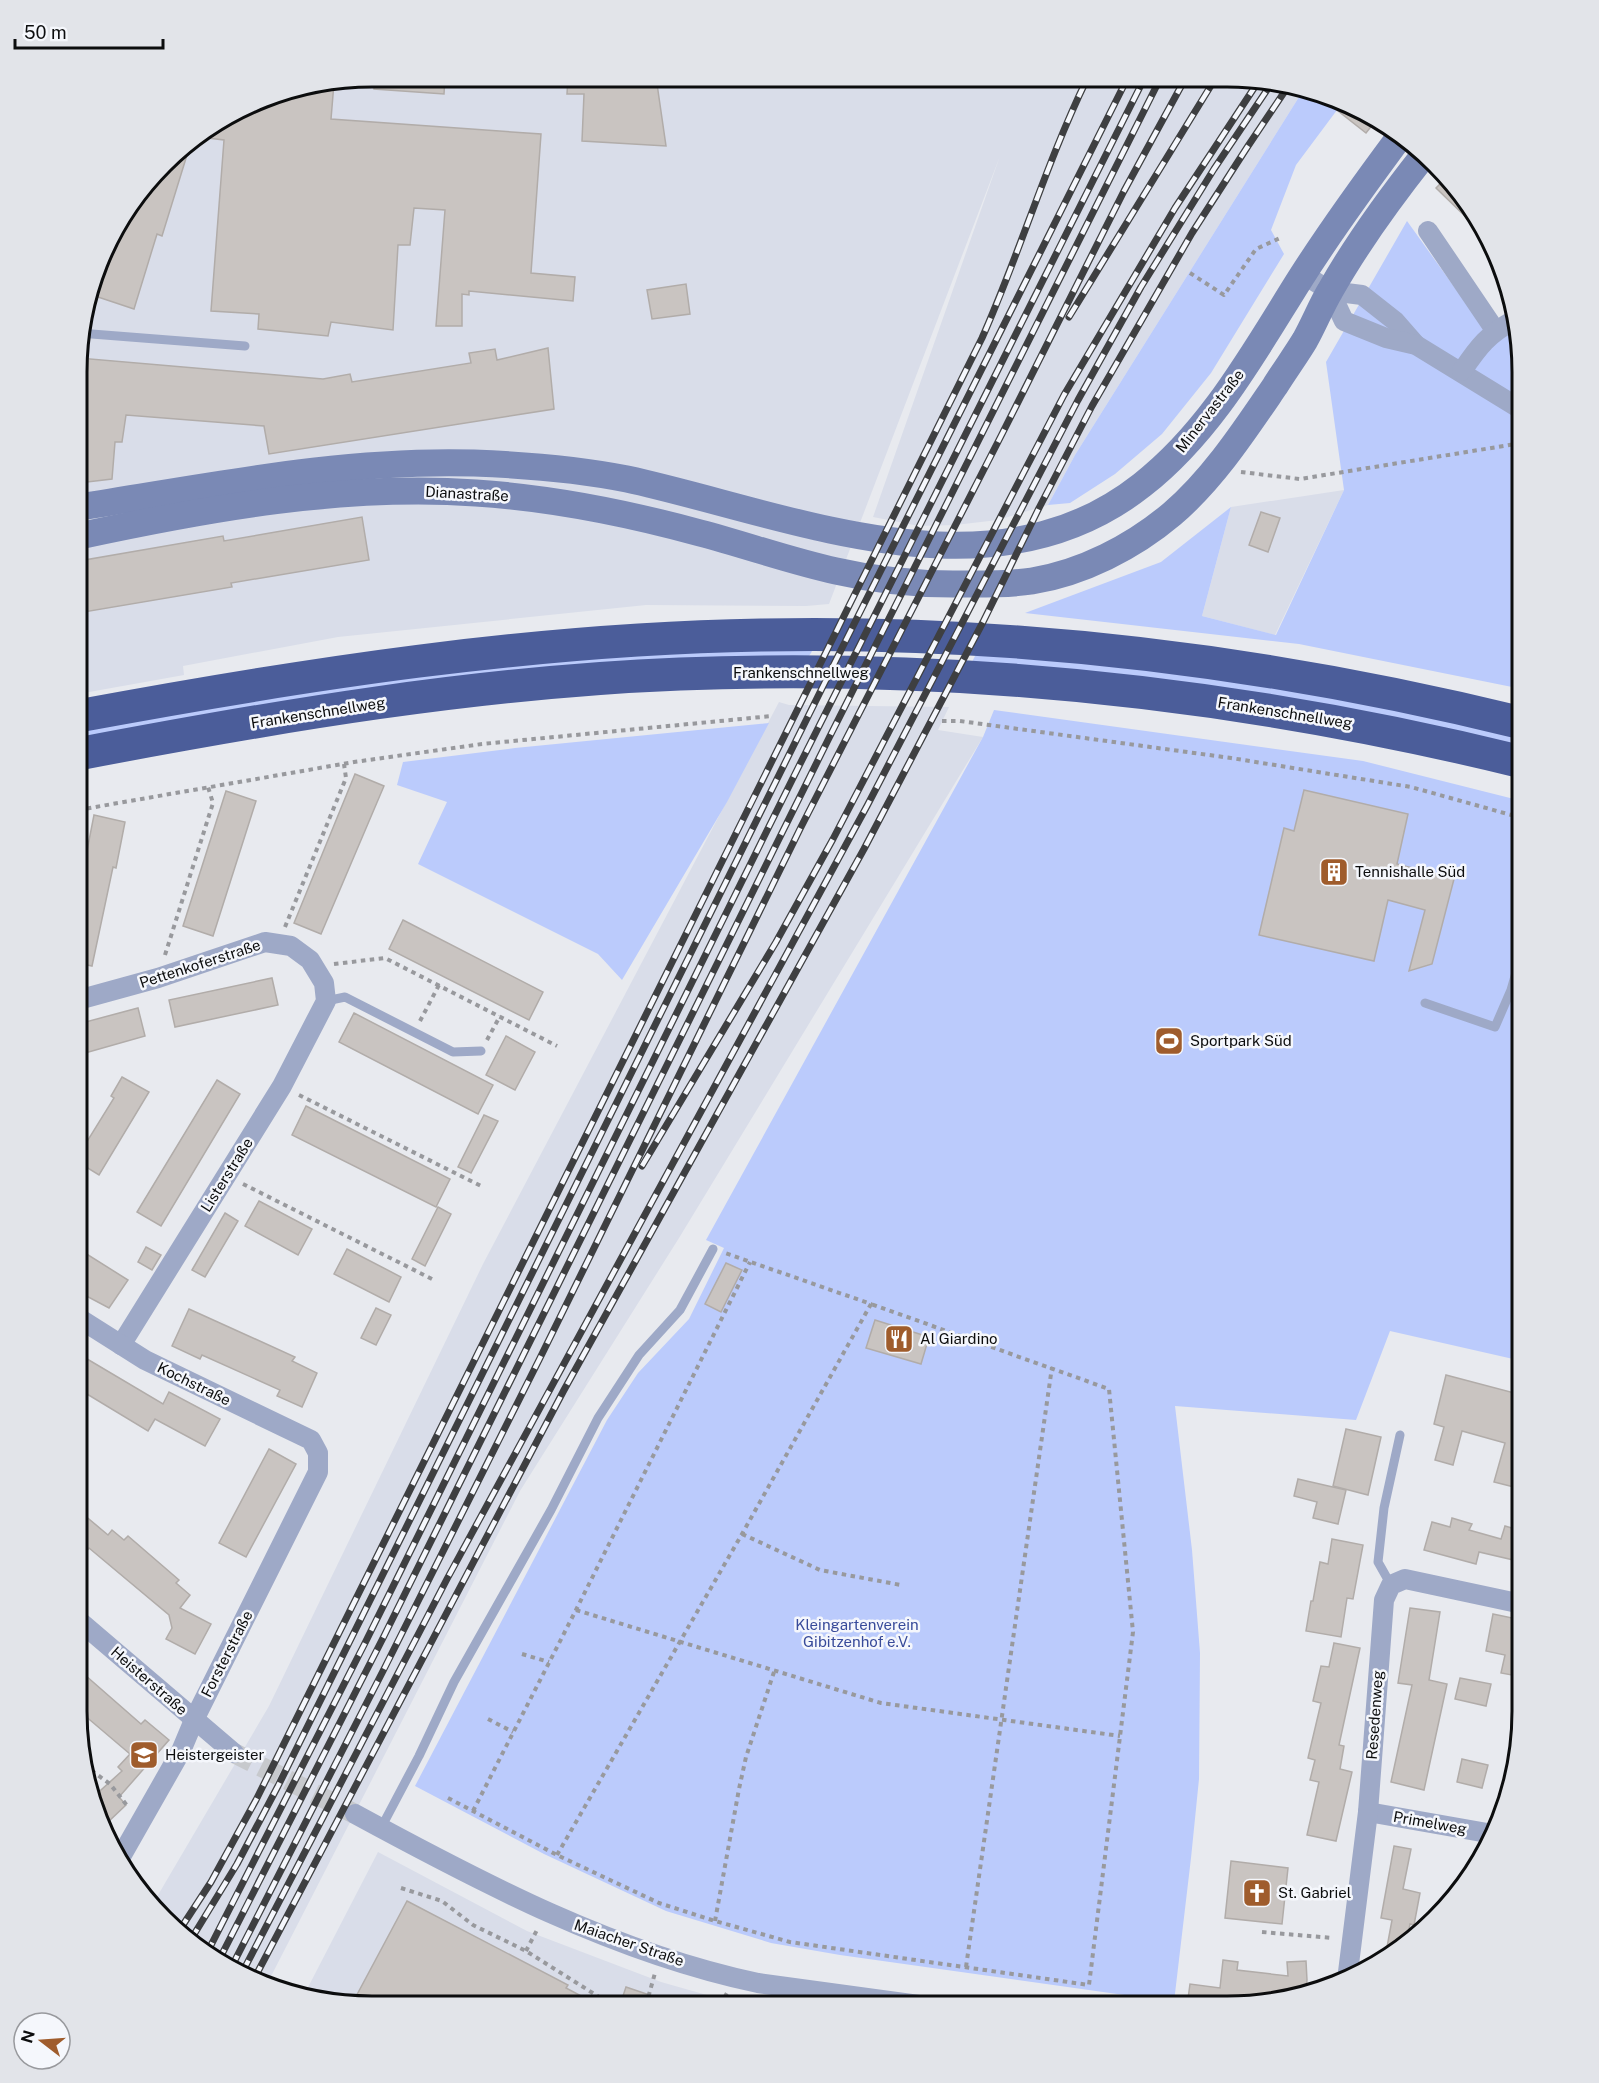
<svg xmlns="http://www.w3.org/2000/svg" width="1599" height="2083" font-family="'Public Sans',sans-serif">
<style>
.built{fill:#d9dde9}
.green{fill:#bbcbfc}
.building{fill:#c9c4c1;stroke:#b1aca9;stroke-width:1.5}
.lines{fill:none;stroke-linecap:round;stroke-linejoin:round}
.street-tunnel{stroke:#c7c9cd;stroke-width:20;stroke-dasharray:20 10;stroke-linecap:butt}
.path{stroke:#98999d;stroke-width:4;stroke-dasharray:4.5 4.5;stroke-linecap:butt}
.lane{stroke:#9ea9c7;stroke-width:9}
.street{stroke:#9ea9c7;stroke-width:20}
.secondary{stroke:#7a89b5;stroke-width:27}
.highway{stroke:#4b5d9a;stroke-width:33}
.rail-casing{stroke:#3e3f41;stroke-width:7}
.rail{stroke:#f5f7fc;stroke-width:4.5;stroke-dasharray:14;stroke-linecap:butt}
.labels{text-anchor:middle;stroke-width:5;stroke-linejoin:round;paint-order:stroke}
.street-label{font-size:15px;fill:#0c0d0e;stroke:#f5f7fc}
.poi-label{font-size:15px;fill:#0c0d0e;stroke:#f5f7fc;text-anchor:start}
.park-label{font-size:15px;fill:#384b9a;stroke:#f5f7fc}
.rim{fill:none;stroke:#0c0d0e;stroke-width:3}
</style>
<rect width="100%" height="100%" fill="#e8eaef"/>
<g class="built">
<path d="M372,77L1266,79L1304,89L1075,455L1048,505L998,520L955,525L919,526L873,517L1000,156L829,604L806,606L646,605L338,637L183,666L184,675L78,694L79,333L116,225L177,150L277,92Z"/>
<path d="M1344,490L1275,635L1202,616L1231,507Z"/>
<path d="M779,702L789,705L949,707L938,730L983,737L679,1238L520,1491L266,1986L208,1957L151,1907L269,1706L483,1264Z"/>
<path d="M378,1852L527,1931L661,1982L742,2005L334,2004L303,1997Z"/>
</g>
<g class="green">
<path d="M1304,89L1328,96L1325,100L1337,110L1296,165L1271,230L1284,254L1211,373L1162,434L1115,474L1070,503L1048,505L1075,455Z"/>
<path d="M1407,221L1493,341L1517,331L1522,372V689L1299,644L1025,613L1161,562L1231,507L1202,616L1276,635L1344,490L1326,362Z"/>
<path d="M814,648L806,661L78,743V729L286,692L553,657Z"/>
<path d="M977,652L1071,660L1336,694L1522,737V751L970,666Z"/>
<path d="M994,710L1363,761L1522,801V1361L1390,1331L1356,1420L1175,1406L1192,1550L1200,1653L1199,1779L1191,1858L1174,2002L840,1955L771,1943L666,1911L544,1854L415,1786L607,1420L638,1373L689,1319L724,1248L706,1240L983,737Z"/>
<path d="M769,723L727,802L622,980L598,954L418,864L447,802L397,785L403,762L515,748Z"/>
</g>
<g class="building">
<path d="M374,76L445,77L444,94L374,89Z"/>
<path d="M568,77H656L666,146L582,141L584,94H567Z"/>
<path d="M334,83L331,119L541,134L531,273L575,277L573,301L469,291V295L462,294V326H436L445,210L414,208L410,245H398L393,330L331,322L328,336L258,329L259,314L211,311L224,140L199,137L277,92Z"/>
<path d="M1326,95L1340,99L1377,119L1366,133L1323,99Z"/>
<path d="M191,142L162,236L157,234L134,309L95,296L117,223L177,150Z"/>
<path d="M1448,176L1475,215L1469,220L1436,188Z"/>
<path d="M686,284L690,314L652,319L647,290Z"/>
<path d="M548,348L554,409L269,454L264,426L126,415L122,442H115L112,479L79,483V358L323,379L350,374L352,382L471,363L469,353L495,349L497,360Z"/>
<path d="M1261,512L1280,518L1268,552L1249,545Z"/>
<path d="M362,517L369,560L231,583L232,587L84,612L83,608L79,609V561L223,536L224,541Z"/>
<path d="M355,774L384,786L321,934L294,923Z"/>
<path d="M1304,790L1408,814L1397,864L1454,879L1432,964L1409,971L1425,910L1388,900L1374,961L1259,935L1284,828L1294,831Z"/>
<path d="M226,791L256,801L213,936L183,926Z"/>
<path d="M94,815L125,822L116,868L113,867L92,966L78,963V879L82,861H85Z"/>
<path d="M403,920L543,992L529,1020L389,949Z"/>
<path d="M272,978L278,1005L175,1027L169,1000Z"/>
<path d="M138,1008L145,1036L78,1055V1024Z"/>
<path d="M354,1013L493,1085L478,1114L339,1042Z"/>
<path d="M506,1036L535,1052L515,1090L486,1075Z"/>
<path d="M122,1077L149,1092L99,1175L78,1162V1134L88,1140L114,1098L111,1096Z"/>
<path d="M217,1080L240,1094L161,1226L137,1212Z"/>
<path d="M306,1106L450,1179L436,1207L292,1135Z"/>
<path d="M484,1115L498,1121L471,1173L458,1167Z"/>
<path d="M259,1201L312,1229L298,1255L245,1226Z"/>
<path d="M438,1207L451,1214L425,1266L412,1259Z"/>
<path d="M225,1213L238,1221L205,1277L192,1270Z"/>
<path d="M146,1247L161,1255L152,1270L138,1262Z"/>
<path d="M77,1248L128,1280L109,1308L77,1291Z"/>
<path d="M347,1249L401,1277L389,1302L334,1274Z"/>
<path d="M726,1263L742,1270L721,1312L705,1304Z"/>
<path d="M376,1308L391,1315L376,1345L361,1338Z"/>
<path d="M189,1309L295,1357L292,1361L317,1373L302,1407L277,1396L280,1390L202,1355L200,1359L172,1346Z"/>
<path d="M875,1320L929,1337L921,1364L866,1348Z"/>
<path d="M77,1353L163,1404L169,1392L220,1419L205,1446L155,1419L148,1431L77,1388Z"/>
<path d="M1446,1375L1522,1395V1473L1518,1488L1494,1482L1505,1443L1462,1431L1453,1465L1435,1460L1444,1427L1434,1424Z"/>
<path d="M1346,1429L1381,1437L1368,1495L1333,1486Z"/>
<path d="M269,1449L296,1464L246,1557L219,1543Z"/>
<path d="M1298,1479L1346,1490L1338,1524L1313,1518L1317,1502L1294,1496Z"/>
<path d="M77,1509L108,1535L112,1530L124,1540L128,1536L179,1580L176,1583L190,1595L180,1608L211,1624L195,1654L166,1639L172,1628L169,1615L89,1548L77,1563Z"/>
<path d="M1452,1518L1472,1524L1469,1530L1501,1539L1505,1526L1522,1531V1562L1479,1552L1476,1564L1424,1550L1432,1522L1450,1527Z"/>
<path d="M1332,1539L1363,1545L1353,1599L1347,1598L1341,1637L1306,1631L1311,1601H1313L1320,1562L1328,1564Z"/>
<path d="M1410,1608L1440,1612L1429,1680L1447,1684L1424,1790L1391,1782L1412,1685L1398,1683Z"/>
<path d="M1493,1614L1522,1620V1653L1517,1676L1501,1673L1505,1655L1486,1651Z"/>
<path d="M1334,1643L1360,1648L1339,1745L1344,1746L1340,1769L1352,1772L1336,1841L1307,1835L1319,1782L1310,1780L1315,1760L1308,1758L1321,1703L1313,1701L1321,1666L1329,1667Z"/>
<path d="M77,1668L141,1724L145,1720L169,1740L119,1797L126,1805L109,1821L107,1820L101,1825L91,1799L122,1771L118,1767L130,1754L77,1709Z"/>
<path d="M1460,1678L1491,1684L1486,1706L1455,1699Z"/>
<path d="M1462,1759L1488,1765L1482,1788L1457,1782Z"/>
<path d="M1394,1846L1411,1849L1403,1889L1420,1893L1414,1925L1410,1924L1406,1944L1385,1958L1392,1920L1381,1918Z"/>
<path d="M1231,1861L1288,1868L1282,1924L1225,1918Z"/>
<path d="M407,1901L568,1985L566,1988L598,2005L439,2004L424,1996L419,2004H352Z"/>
<path d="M1223,1960L1238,1962L1237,1970L1288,1976L1287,1962L1306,1961L1307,1980L1305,1996L1227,2006H1187L1190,1984L1220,1988Z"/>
<path d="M626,1987L670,2002L669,2005H620Z"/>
</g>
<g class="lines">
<path class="street-tunnel" d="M234,1753L355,1814"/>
<g class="path">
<path d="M1190,273L1224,295L1256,249L1280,238"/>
<path d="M1241,472L1300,479L1522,443"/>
<path d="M942,721H960L1231,758L1411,787L1522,818"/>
<path d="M78,810L354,762L482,744L772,716"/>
<path d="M78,834L84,809"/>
<path d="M285,927L346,778L344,764"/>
<path d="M165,955L213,803L208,787"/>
<path d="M334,964L385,958L557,1046"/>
<path d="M420,1021L439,985"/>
<path d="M487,1040L500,1016"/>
<path d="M299,1095L483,1187"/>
<path d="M243,1184L434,1280"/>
<path d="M742,1534L820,1570L901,1585"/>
<path d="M576,1610L881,1703L1120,1736"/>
<path d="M522,1654L549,1662"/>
<path d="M488,1719L513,1732"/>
<path d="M84,1765L110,1784L129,1808"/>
<path d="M448,1798L557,1855L659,1903L715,1921L790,1942L1089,1985L1133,1632L1109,1389L871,1304"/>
<path d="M473,1811L576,1610L750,1262"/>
<path d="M557,1855L742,1534L871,1304L725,1253"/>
<path d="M401,1888L442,1901L473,1925L526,1951L607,2002L617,2005"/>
<path d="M715,1921L739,1789L746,1757L774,1672"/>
<path d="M1262,1932L1333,1938"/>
<path d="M526,1951L538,1928"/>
<path d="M966,1967L1052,1367"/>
<path d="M646,2005L655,1973"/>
<path d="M720,2005L727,1993"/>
</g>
<g class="lane">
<path d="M79,333L245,346"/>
<path d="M326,1001L345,997L453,1052L481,1051"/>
<path d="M1425,1003L1495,1027L1511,990L1522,952"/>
<path d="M1391,1585L1378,1562L1384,1508L1400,1435"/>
<path d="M381,1828L419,1756L454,1682L551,1510L598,1418L639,1355L680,1310L713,1249"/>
</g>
<g class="street">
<path d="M1428,231L1495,330"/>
<path d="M1303,274L1330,291L1362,295L1395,321L1416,345"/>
<path d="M1330,291L1344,321L1386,338L1416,345L1522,410"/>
<path d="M1462,371C1479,346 1488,334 1516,319"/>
<path d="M78,1000L158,978L265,942L291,946L310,960L324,983L326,1001L282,1086L121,1345"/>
<path d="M77,1317L145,1360L311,1440L318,1453V1472L194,1720L181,1751L119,1860"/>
<path d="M77,1619L234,1753"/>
<path d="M1368,1812L1493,1834"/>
<path d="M355,1814C482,1883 615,1953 758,1983L926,2006"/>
<path d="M1347,1980L1368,1812L1384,1600L1391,1585L1405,1579L1522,1604"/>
</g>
<g class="secondary">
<path d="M79,507C209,487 341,459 474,463C525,465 577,469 627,479C792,515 990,605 1142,485C1211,431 1254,352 1300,279C1331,230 1366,182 1401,135"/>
<path d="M79,536C209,508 342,484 476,493C551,498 627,513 700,533C746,545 790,561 836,571C875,580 914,584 953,584C979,584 1006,585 1032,581C1082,573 1133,547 1172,514C1213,479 1245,430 1275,386C1285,370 1296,355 1305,340C1314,324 1321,306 1330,291C1357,243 1390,198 1424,155"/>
</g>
<g class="highway">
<path d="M78,716C304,674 531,639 761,635C1017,630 1274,662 1522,723"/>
<path d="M78,754C277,716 478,682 680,674C964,663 1247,694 1522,762"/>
</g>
<g class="rail-casing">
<g id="rail">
<path d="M1069,317L1215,79"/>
<path d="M642,1166L776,942L833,839L1064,395L1175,208L1260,79"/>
<path d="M179,1931L211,1882L256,1800L982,338C1020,253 1046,163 1087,79"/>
<path d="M190,1941L237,1864L278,1786L834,664L1127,79"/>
<path d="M206,1955L365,1643L797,770L1144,79"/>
<path d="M218,1962L383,1638L829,738L1160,79"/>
<path d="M231,1968L383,1671L539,1360L801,827L1002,434L1124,191L1185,79"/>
<path d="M242,1973L447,1579L867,806L1078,400L1141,287L1214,169L1273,81"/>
<path d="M254,1979L564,1390L864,849L983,622L1039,508L1092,406L1192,233L1248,146L1289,85"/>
</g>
</g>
<use href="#rail" class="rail"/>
</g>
<defs>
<g id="building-square" transform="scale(1.5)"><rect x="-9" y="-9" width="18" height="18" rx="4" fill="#9f5c2c" stroke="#f5f7fc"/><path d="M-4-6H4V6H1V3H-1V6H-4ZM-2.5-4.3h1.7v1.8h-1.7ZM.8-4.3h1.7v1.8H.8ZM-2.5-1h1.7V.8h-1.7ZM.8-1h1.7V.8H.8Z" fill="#fff"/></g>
<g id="stadium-square" transform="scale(1.5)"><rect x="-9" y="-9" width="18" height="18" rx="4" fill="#9f5c2c" stroke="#f5f7fc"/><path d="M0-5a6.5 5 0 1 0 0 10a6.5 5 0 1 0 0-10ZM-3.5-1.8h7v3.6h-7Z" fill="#fff"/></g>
<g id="restaurant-square" transform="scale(1.5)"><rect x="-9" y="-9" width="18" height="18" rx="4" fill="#9f5c2c" stroke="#f5f7fc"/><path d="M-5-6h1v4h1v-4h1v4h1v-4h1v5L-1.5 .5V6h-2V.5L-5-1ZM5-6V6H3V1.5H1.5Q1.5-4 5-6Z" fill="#fff"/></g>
<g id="school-square" transform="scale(1.5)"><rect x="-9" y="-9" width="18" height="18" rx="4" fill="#9f5c2c" stroke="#f5f7fc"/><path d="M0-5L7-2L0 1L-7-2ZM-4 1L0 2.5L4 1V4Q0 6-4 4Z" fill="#fff"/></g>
<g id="church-square" transform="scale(1.5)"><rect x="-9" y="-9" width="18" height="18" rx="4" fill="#9f5c2c" stroke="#f5f7fc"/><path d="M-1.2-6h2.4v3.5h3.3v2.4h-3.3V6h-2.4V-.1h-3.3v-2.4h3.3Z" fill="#fff"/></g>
</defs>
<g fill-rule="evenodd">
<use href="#building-square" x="1334" y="872"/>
<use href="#stadium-square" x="1169" y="1041"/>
<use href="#restaurant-square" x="899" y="1339"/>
<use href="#school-square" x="144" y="1755"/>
<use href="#church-square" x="1257" y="1893"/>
</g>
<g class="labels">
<g class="street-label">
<text transform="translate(1210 411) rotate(-52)" y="5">Minervastraße</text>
<text transform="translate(467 494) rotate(3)" y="5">Dianastraße</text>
<text x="801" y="678">Frankenschnellweg</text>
<text transform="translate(318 713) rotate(-9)" y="5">Frankenschnellweg</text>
<text transform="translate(1285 713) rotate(9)" y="5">Frankenschnellweg</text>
<text transform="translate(200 964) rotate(-18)" y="5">Pettenkoferstraße</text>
<text transform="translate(227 1175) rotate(-58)" y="5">Listerstraße</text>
<text transform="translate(194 1384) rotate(26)" y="5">Kochstraße</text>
<text transform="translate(227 1654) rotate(-63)" y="5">Forsterstraße</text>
<text transform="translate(149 1681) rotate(41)" y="5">Heisterstraße</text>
<text transform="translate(1375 1715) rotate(-86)" y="5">Resedenweg</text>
<text transform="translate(1430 1823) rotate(10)" y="5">Primelweg</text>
<text transform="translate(629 1943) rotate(19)" y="5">Maiacher Straße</text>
</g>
<g class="poi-label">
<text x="1355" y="877">Tennishalle Süd</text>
<text x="1190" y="1046">Sportpark Süd</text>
<text x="920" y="1344">Al Giardino</text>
<text x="165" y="1760">Heistergeister</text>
<text x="1278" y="1898">St. Gabriel</text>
</g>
<g class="park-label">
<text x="857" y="1630">Kleingartenverein<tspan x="857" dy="17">Gibitzenhof e.V.</tspan></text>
</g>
</g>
<path d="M0 0H1599V2083H0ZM372 87H1227A285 285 0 0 1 1512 372V1711A285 285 0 0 1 1227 1996H372A285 285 0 0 1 87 1711V372A285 285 0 0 1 372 87Z" fill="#e2e4e9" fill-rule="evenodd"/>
<path class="rim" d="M372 87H1227A285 285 0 0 1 1512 372V1711A285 285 0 0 1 1227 1996H372A285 285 0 0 1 87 1711V372A285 285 0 0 1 372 87Z"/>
<g transform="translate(42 2041) rotate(287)"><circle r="28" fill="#f5f7fc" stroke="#98999d" stroke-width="1.5"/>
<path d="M0-4.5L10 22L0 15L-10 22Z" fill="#9f5c2c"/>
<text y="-9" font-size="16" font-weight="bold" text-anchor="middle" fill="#0c0d0e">N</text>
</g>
<path d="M15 39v9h148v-9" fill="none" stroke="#0c0d0e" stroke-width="3"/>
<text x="24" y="39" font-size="18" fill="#0c0d0e" stroke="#f5f7fc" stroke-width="4.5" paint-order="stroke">50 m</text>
</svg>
